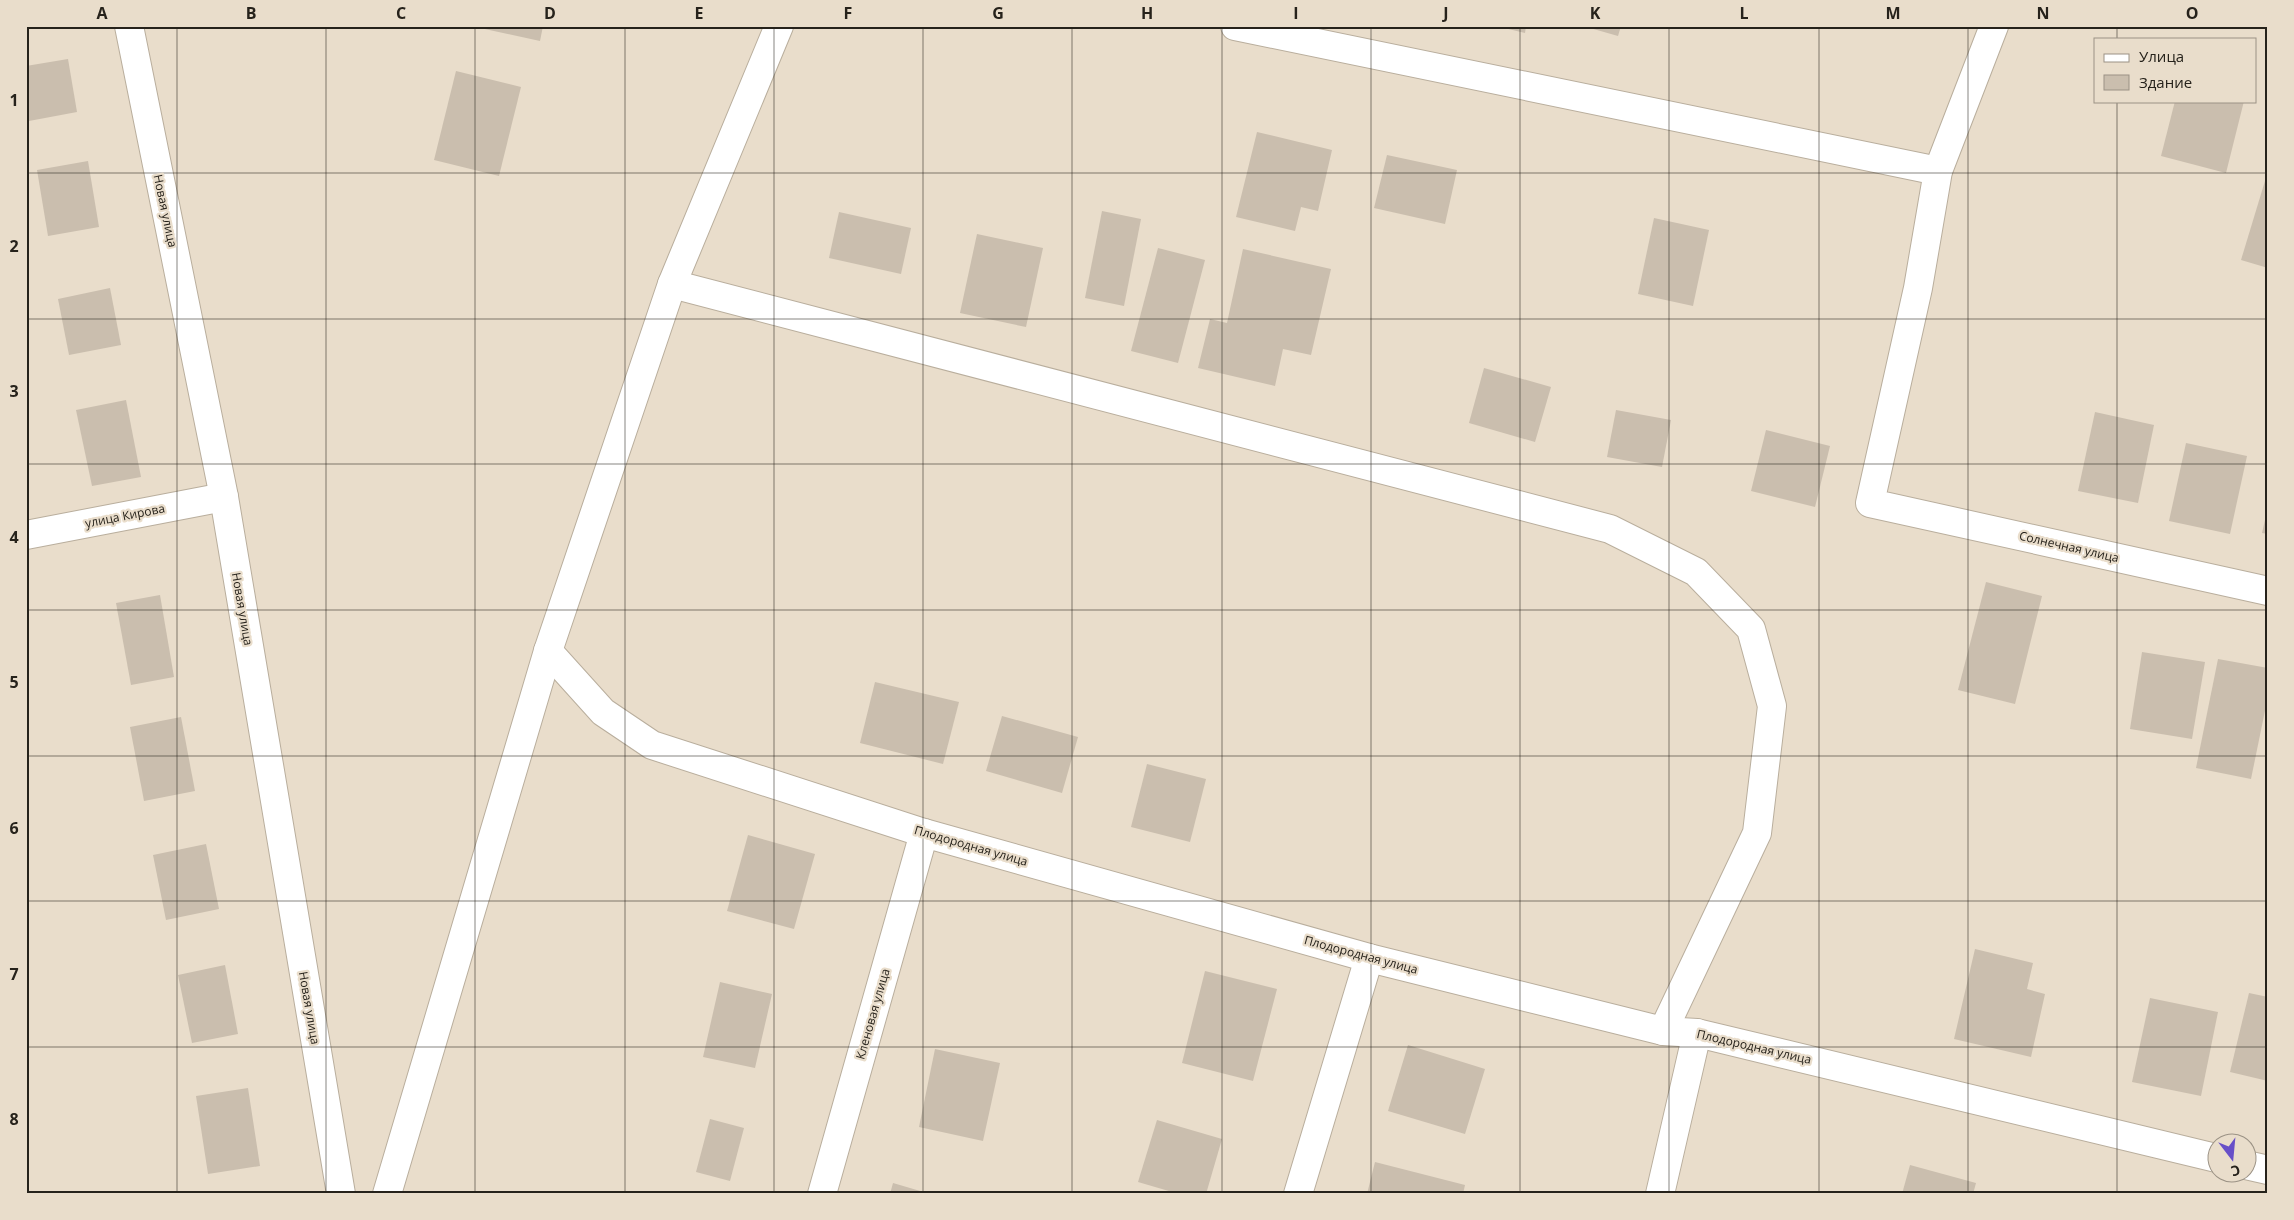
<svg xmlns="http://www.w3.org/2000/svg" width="2294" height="1220" font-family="'Open Sans',sans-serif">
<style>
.building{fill:#cabeae}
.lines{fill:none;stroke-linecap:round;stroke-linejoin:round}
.street-casing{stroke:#b9ae9d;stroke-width:30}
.street{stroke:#fff;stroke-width:28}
.grid{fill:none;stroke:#26221b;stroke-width:1;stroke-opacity:0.55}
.labels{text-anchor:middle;stroke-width:4.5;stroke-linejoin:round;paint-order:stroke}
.street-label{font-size:12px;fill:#26221b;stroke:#e9ddcb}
.neatline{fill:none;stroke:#26221b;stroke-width:2}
.grid-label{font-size:16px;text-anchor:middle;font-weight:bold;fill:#26221b}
</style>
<rect width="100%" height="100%" fill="#e9ddcb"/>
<g class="building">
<path d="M471,26H543L540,41Z"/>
<path d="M1496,26H1526L1525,33Z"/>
<path d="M1583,26H1621L1618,36Z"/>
<path d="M68,59L77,112L29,121L26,105V66Z"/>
<path d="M456,71L521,87L499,176L434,160Z"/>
<path d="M2175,101H2244L2226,173L2161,156Z"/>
<path d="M1257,132L1332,150L1318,211L1301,207L1295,231L1236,217Z"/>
<path d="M1387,155L1457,170L1445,224L1374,208Z"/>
<path d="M88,161L99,227L48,236L37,170Z"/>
<path d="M2268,171V268L2241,260Z"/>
<path d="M1102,211L1141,219L1124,306L1085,298Z"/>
<path d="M839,212L911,228L901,274L829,258Z"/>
<path d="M1654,218L1709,230L1693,306L1638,294Z"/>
<path d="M977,234L1043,248L1026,327L960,313Z"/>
<path d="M1158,248L1205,260L1178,363L1131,351Z"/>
<path d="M1243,249L1331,269L1311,355L1283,349L1275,386L1198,368L1210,319L1227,323Z"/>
<path d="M110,288L121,345L69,355L58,299Z"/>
<path d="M1484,368L1551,387L1535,442L1469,423Z"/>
<path d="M126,400L141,477L92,486L76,410Z"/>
<path d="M1616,410L1671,420L1662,467L1607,457Z"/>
<path d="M2095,412L2154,425L2138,503L2078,491Z"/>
<path d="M1766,430L1830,446L1815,507L1751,491Z"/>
<path d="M2186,443L2247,456L2230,534L2169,521Z"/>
<path d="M2267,511H2268V534L2262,533Z"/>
<path d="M1986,582L2042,596L2015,704L1958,690Z"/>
<path d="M160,595L174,677L131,685L116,603Z"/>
<path d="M2142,652L2205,662L2192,739L2130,729Z"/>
<path d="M2218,659L2268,668V696L2251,779L2196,768Z"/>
<path d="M875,682L959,702L943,764L860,743Z"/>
<path d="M1002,716L1078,737L1062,793L986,771Z"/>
<path d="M181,717L195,791L144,801L130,727Z"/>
<path d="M1147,764L1206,779L1190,842L1131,827Z"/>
<path d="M748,835L815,854L794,929L727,911Z"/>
<path d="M206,844L219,909L166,920L153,855Z"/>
<path d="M1975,949L2033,963L2027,989L2045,994L2031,1057L1954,1039Z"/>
<path d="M225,965L238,1034L192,1043L178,975Z"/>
<path d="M1205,971L1277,989L1253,1081L1182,1063Z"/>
<path d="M720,982L772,994L755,1068L703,1057Z"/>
<path d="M2249,993L2268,997V1081L2230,1072Z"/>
<path d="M2150,998L2218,1012L2201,1096L2132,1082Z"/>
<path d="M1408,1045L1485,1069L1465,1134L1388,1111Z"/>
<path d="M935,1049L1000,1063L983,1141L919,1127Z"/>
<path d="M248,1088L260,1166L208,1174L196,1096Z"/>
<path d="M710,1119L744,1128L730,1181L696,1172Z"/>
<path d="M1157,1120L1222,1139L1206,1194H1179L1138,1182Z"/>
<path d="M1375,1162L1465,1185L1463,1194H1367Z"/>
<path d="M1910,1165L1976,1183L1973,1194H1902Z"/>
<path d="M893,1183L927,1193V1194H890Z"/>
</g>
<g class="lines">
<g class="street-casing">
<g id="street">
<path d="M129,26L224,497L341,1194"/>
<path d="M1235,26L1938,171"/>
<path d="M1994,26L1938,171L1918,288L1870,503L2268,591"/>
<path d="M672,284L1610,529L1696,572L1751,629L1772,706L1757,833L1663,1031"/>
<path d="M26,535L224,497"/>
<path d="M548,651L603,712L652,745L924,833L1369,958L1663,1031L1697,1033L2216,1158"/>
<path d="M2246,1165L2268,1170"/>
<path d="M387,1194L548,651L672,284L779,26"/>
<path d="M822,1194L924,833"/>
<path d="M1298,1194L1369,958"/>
<path d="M1660,1194L1697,1033"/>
</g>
</g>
<use href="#street" class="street"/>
</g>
<path class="grid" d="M177,26V1194M326,26V1194M475,26V1194M625,26V1194M774,26V1194M923,26V1194M1072,26V1194M1222,26V1194M1371,26V1194M1520,26V1194M1669,26V1194M1819,26V1194M1968,26V1194M2117,26V39M2117,101V1194M26,173H2268M26,319H2268M26,464H2268M26,610H2268M26,756H2268M26,901H2268M26,1047H2268"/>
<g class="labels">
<g class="street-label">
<text transform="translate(165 211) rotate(78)" y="4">Новая улица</text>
<text transform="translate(125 516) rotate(-11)" y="4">улица Кирова</text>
<text transform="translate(2069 547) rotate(13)" y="4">Солнечная улица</text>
<text transform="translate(242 609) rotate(80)" y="4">Новая улица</text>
<text transform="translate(971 846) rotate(16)" y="4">Плодородная улица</text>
<text transform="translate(1361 955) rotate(15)" y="4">Плодородная улица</text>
<text transform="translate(309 1008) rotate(80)" y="4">Новая улица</text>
<text transform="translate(873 1014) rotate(-74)" y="4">Кленовая улица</text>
<text transform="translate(1754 1047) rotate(13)" y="4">Плодородная улица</text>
</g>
</g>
<rect width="2294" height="1220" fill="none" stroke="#e9ddcb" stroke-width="55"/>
<rect x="2094" y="38" width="162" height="65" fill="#e9ddcb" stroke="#9b9285"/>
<rect x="2104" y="54" width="25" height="8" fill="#ffffff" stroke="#9b9285"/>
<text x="2139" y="62" font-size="15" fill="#26221b">Улица</text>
<rect x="2104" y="75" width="25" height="15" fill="#cabeae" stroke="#9b9285"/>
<text x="2139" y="88" font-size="15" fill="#26221b">Здание</text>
<g transform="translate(2232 1158) rotate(164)"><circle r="24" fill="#e9ddcb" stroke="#9b9285"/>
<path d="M0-4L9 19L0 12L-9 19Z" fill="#674fc8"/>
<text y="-8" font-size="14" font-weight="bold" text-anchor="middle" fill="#26221b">С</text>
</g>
<rect x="28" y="28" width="2238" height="1164" class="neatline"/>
<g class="grid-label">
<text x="102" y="19">A</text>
<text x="251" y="19">B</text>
<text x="401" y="19">C</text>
<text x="550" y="19">D</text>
<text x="699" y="19">E</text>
<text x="848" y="19">F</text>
<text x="998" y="19">G</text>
<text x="1147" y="19">H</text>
<text x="1296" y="19">I</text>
<text x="1446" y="19">J</text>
<text x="1595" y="19">K</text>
<text x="1744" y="19">L</text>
<text x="1893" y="19">M</text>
<text x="2043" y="19">N</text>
<text x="2192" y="19">O</text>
<text x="14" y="106">1</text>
<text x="14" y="252">2</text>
<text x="14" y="397">3</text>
<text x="14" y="543">4</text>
<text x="14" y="688">5</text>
<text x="14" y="834">6</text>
<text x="14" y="980">7</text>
<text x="14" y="1125">8</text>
</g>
</svg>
